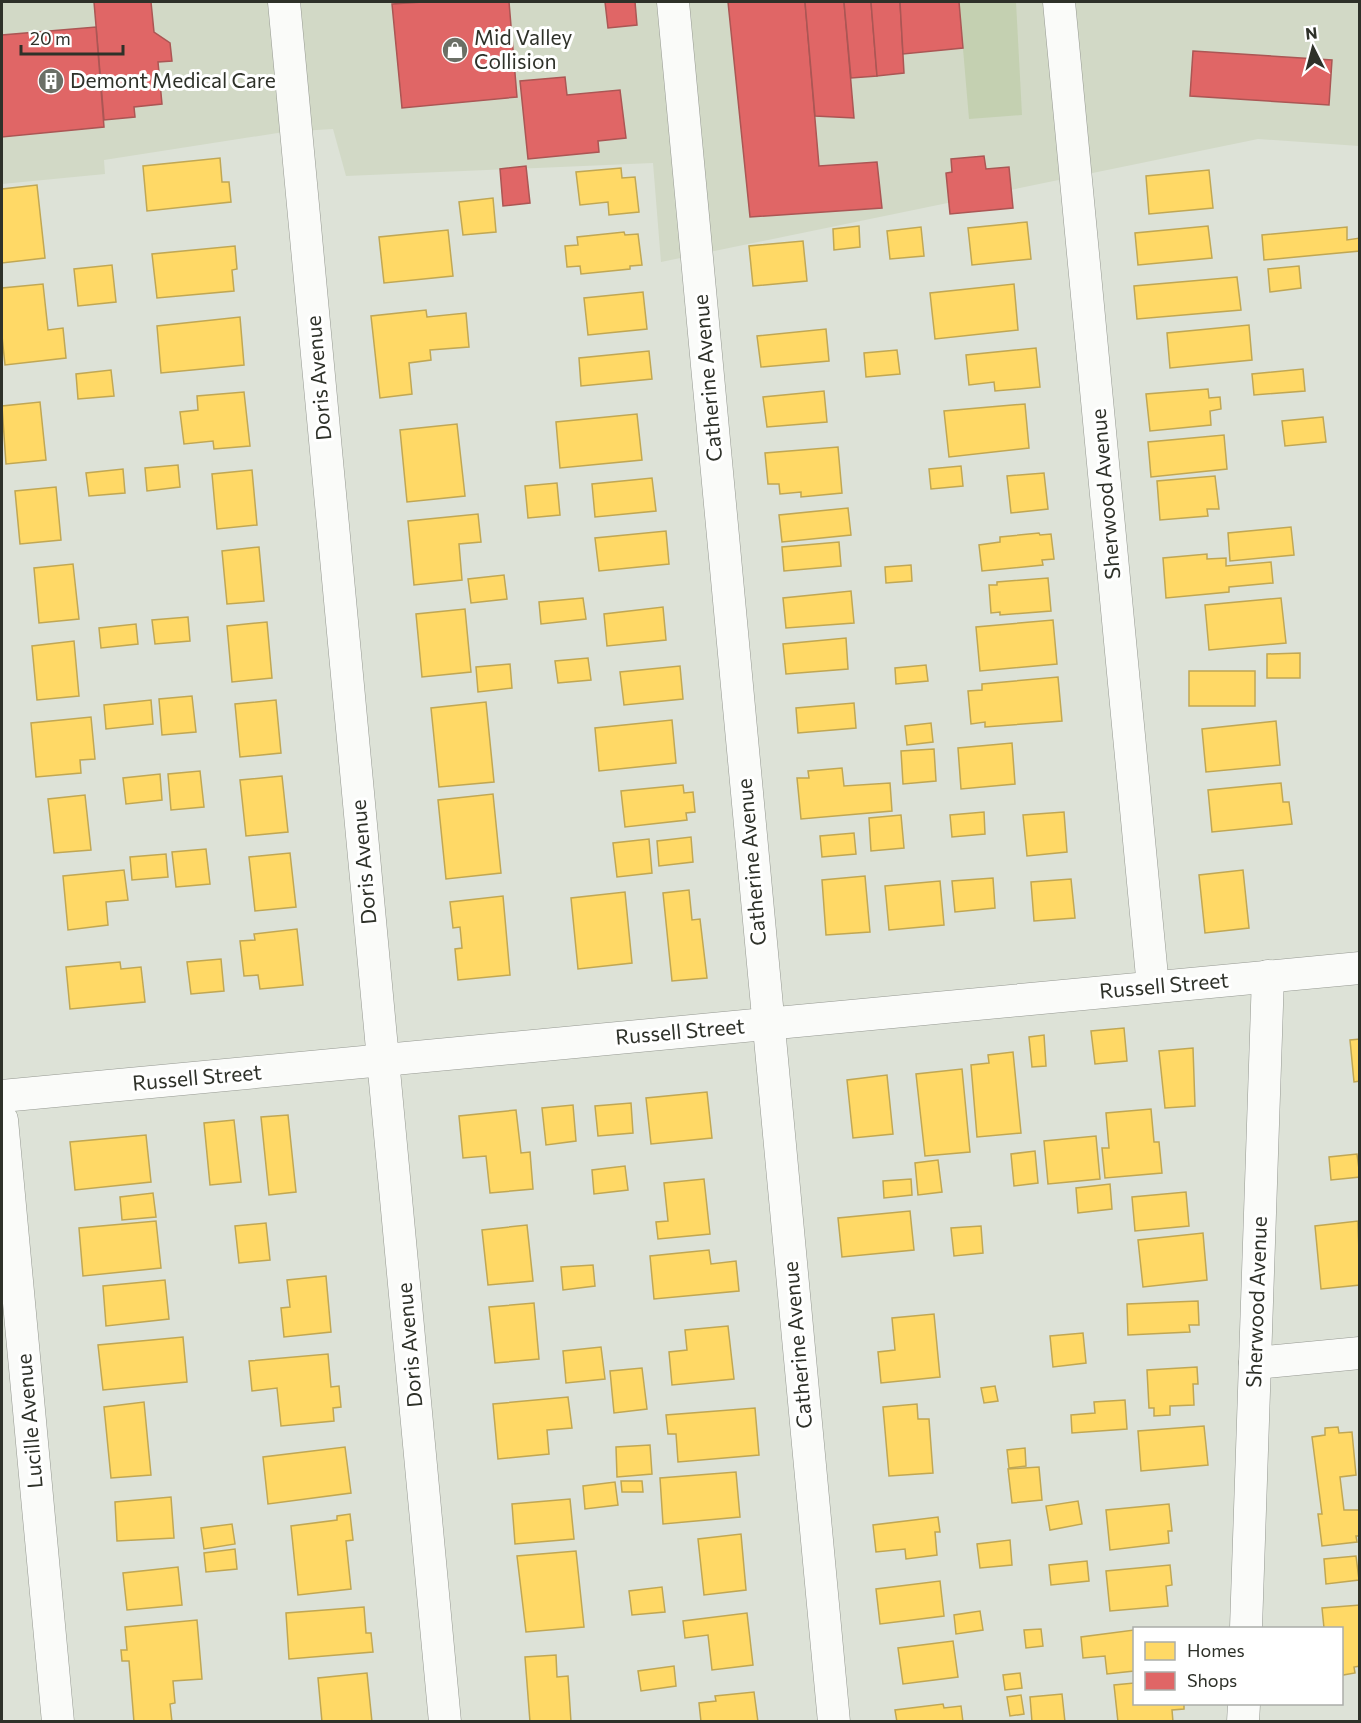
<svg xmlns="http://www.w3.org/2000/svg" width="1361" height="1723" font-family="Commissioner,sans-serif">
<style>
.built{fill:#d2d9c6}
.green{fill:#c4d0b1}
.homes{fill:#ffd966;stroke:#c0a754;stroke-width:1.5}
.shops{fill:#e06666;stroke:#ab5654;stroke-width:1.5}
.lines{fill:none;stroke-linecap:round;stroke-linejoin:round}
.minor-casing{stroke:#959891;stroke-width:33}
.minor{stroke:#fafbf9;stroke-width:32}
.labels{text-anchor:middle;stroke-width:6;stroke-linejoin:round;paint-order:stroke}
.poi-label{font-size:21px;fill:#2e3129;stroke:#fff;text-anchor:start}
.street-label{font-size:21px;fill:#2e3129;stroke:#fff}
</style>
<rect width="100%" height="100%" fill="#dde2d7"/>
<path class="built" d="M2,2H1359V146L1258,139L661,262L653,163L346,176L333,129L284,132L104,160L105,174L2,184Z"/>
<path class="green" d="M959,2H1016L1022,115L969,119Z"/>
<g class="homes">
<path d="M220,158L222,182H229L231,202L147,211L143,166Z"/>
<path d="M621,168L622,178L635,177L639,212L609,215L608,202L580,205L576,172Z"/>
<path d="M1209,170L1213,208L1149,214L1146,176Z"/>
<path d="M37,185L45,258L2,263V189Z"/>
<path d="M493,198L496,232L463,235L459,202Z"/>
<path d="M1027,222L1031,259L972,265L968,228Z"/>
<path d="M859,226L860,247L834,250L833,229Z"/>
<path d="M1208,226L1212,258L1138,265L1135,233Z"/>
<path d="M921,227L924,256L890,259L887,231Z"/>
<path d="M1347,227V240L1360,238V251L1264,260L1262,235Z"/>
<path d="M448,230L453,276L384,283L379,237Z"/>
<path d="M624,232L625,235L638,234L642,265L630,266V269L581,274L580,266L567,267L565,246L578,245L577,237Z"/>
<path d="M803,241L807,281L753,286L749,246Z"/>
<path d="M235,246L237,269L232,270L234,291L157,298L152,254Z"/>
<path d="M112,265L116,302L78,306L74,269Z"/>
<path d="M1299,266L1301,288L1270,292L1268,269Z"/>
<path d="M1237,277L1241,310L1137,319L1134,286Z"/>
<path d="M43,284L48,330L63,328L66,358L5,365L2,336V288Z"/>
<path d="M1014,284L1018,330L935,339L930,293Z"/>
<path d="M643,292L647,329L588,335L584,298Z"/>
<path d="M426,310L427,317L466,313L469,347L430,350L431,360L409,363L412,394L380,398L371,316Z"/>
<path d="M240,317L244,365L161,373L157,326Z"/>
<path d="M1249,325L1252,360L1170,368L1167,333Z"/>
<path d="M826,329L829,361L761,367L757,336Z"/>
<path d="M1036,348L1040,387L995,391L994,382L969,385L966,355Z"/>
<path d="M897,350L900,374L866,377L864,353Z"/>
<path d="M649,351L652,379L581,386L579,358Z"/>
<path d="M1303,369L1305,391L1254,395L1252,374Z"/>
<path d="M111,370L114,396L78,399L76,374Z"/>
<path d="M1208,389L1209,398L1220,397L1221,409L1210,411L1211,425L1150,431L1146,394Z"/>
<path d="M824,391L827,422L767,427L763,397Z"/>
<path d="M244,392L250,446L214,449L213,441L184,444L180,412L198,410L197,396Z"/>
<path d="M40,402L46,460L6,464L2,406Z"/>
<path d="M1025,404L1029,448L949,457L944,411Z"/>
<path d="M637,414L642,460L560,468L556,422Z"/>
<path d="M1323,417L1326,442L1285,446L1282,421Z"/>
<path d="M457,424L465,496L407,502L400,430Z"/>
<path d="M1224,435L1227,469L1151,477L1148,442Z"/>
<path d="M838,447L842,493L801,497V492L780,494L779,484H768L765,453Z"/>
<path d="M178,465L180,487L147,491L145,468Z"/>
<path d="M961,466L963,486L931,489L929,469Z"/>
<path d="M123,469L125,493L89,496L86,473Z"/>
<path d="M252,470L257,525L217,529L212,474Z"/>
<path d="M1044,473L1048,509L1011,513L1007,476Z"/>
<path d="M1215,476L1219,509H1207L1208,516L1160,520L1157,481Z"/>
<path d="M652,478L656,511L595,517L592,484Z"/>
<path d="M557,483L560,515L528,518L525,486Z"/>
<path d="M56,487L61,540L20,544L15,491Z"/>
<path d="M848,508L851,535L782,542L779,515Z"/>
<path d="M478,514L481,542L459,544L462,580L414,585L408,521Z"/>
<path d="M1291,527L1294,555L1230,561L1228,533Z"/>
<path d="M666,531L669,564L599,571L595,538Z"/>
<path d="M1039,533L1040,535L1051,534L1054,559L1042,560L1043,565L982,571L979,545L1000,542V537Z"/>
<path d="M839,542L841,566L784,571L782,547Z"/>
<path d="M259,547L264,601L227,604L222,551Z"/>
<path d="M1207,554V559L1226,558V566L1271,562L1273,583L1229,587V592L1166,598L1163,558Z"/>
<path d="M73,564L79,619L39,623L34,568Z"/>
<path d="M911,565L912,581L886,583L885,567Z"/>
<path d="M504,575L507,599L471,603L468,579Z"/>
<path d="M1048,578L1051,611L1000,615V612L991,613L989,585H997V582Z"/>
<path d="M851,591L854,623L786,628L783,598Z"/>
<path d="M583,598L586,619L541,624L539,602Z"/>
<path d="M1281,598L1286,643L1209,650L1205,605Z"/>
<path d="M663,607L666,640L607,646L604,614Z"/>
<path d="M465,609L471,672L422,677L416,614Z"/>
<path d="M188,617L190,641L155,644L152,620Z"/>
<path d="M1053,620L1057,664L980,671L976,627Z"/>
<path d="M267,622L272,678L232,682L227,626Z"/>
<path d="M136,624L138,644L101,648L99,628Z"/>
<path d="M846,638L848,669L786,674L783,644Z"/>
<path d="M74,641L79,696L37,700L32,646Z"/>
<path d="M1300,653V678H1267V654Z"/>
<path d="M588,658L591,680L558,683L555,661Z"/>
<path d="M510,664L512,688L478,692L476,667Z"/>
<path d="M926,665L928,681L896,684L895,668Z"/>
<path d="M680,666L683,699L624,705L620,672Z"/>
<rect x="1189" y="671" width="66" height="35"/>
<path d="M1058,677L1062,721L985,727V722L971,724L968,691L982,690V684Z"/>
<path d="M192,696L196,732L162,735L159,699Z"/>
<path d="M151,700L153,724L106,729L104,705Z"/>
<path d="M276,700L281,753L240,757L235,704Z"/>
<path d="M486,702L494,782L439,787L431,708Z"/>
<path d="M854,703L856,728L798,733L796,708Z"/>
<path d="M91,717L95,759L80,760L81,773L36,777L31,723Z"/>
<path d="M672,720L676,763L599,771L595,728Z"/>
<path d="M1276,721L1280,765L1206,772L1202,729Z"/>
<path d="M931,723L933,742L907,745L905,726Z"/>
<path d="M1012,743L1015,784L961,789L958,748Z"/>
<path d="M934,749L936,781L903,784L901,751Z"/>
<path d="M842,768L844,786L890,783L892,811L801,819L797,778H809L808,771Z"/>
<path d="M200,771L204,807L171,810L168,774Z"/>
<path d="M160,774L162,800L126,804L123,778Z"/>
<path d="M282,776L288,832L246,836L240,780Z"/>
<path d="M1281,783L1283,802H1289L1292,824L1212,832L1208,790Z"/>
<path d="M683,785L684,793L693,792L695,812L686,813L687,820L625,827L621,791Z"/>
<path d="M493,794L501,873L446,879L438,800Z"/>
<path d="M85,795L91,850L54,853L48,799Z"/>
<path d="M984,812L985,834L952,837L950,815Z"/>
<path d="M1064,812L1067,852L1027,856L1023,815Z"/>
<path d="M901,815L904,848L871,851L869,818Z"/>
<path d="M854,833L856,854L822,857L820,836Z"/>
<path d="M691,837L693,862L659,866L657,841Z"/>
<path d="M649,839L652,873L617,877L613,843Z"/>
<path d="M206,849L210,884L176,887L172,852Z"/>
<path d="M290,853L296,907L255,911L249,857Z"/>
<path d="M166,854L168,877L132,880L130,857Z"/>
<path d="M124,870L128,900L106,902L108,925L68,930L63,876Z"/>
<path d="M1243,870L1249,928L1205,933L1199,875Z"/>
<path d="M865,876L870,932L826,935L822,880Z"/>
<path d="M993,878L995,908L955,912L952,881Z"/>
<path d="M1071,879L1075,918L1034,921L1031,882Z"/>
<path d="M940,881L944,925L889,930L885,886Z"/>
<path d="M689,890L692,920L700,919L707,978L672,981L663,893Z"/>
<path d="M625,892L632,963L578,969L571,898Z"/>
<path d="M503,896L510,975L458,980L455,949L462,948L460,927L453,928L450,902Z"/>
<path d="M297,929L303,985L260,989L258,975L244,976L240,941L255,940L254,934Z"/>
<path d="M221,959L224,991L191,994L187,962Z"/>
<path d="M120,962L121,969L141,967L145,1002L70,1009L66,967Z"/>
<path d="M1124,1028L1127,1061L1095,1064L1091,1031Z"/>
<path d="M1044,1035L1046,1066L1032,1067L1029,1037Z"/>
<path d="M1360,1039V1081L1354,1082L1350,1040Z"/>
<path d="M1193,1048L1195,1106L1165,1108L1159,1051Z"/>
<path d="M1013,1052L1021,1133L977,1137L971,1065L989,1063L988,1055Z"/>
<path d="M962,1069L970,1152L925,1156L916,1074Z"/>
<path d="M887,1075L893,1134L853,1138L847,1080Z"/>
<path d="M707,1092L712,1138L651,1144L646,1098Z"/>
<path d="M631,1103L633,1133L598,1136L595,1106Z"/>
<path d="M573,1105L576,1141L546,1145L542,1108Z"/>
<path d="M1151,1109L1154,1142H1159L1162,1173L1105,1178L1102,1148H1109L1106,1113Z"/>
<path d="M516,1110L521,1153L530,1152L533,1189L490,1193L486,1156L463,1158L459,1116Z"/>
<path d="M288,1115L296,1192L269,1195L261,1117Z"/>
<path d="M234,1120L241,1182L210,1185L204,1123Z"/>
<path d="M146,1135L151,1182L75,1190L70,1142Z"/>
<path d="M1096,1136L1100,1179L1048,1184L1044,1141Z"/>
<path d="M1035,1151L1038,1183L1014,1186L1011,1154Z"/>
<path d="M1357,1154L1360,1177L1331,1180L1329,1157Z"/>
<path d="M938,1160L942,1192L918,1195L915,1163Z"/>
<path d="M625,1166L628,1190L594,1194L592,1170Z"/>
<path d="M704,1179L710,1234L658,1239L656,1222L668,1221L664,1183Z"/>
<path d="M911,1179L912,1195L884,1198L883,1181Z"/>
<path d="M1110,1184L1112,1209L1078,1213L1076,1188Z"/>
<path d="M1186,1192L1189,1226L1135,1231L1132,1197Z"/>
<path d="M153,1193L156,1217L122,1220L120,1197Z"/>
<path d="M910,1211L914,1250L842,1257L838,1218Z"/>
<path d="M156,1221L161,1268L83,1276L79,1228Z"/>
<path d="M1358,1221L1360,1285L1321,1289L1315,1226Z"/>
<path d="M266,1223L270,1260L239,1263L235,1226Z"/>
<path d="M527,1225L533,1281L488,1285L482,1230Z"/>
<path d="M981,1226L983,1253L954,1256L951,1228Z"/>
<path d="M1203,1233L1207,1280L1143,1287L1138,1240Z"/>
<path d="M709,1250L711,1264L736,1261L739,1291L654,1299L650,1256Z"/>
<path d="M593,1265L595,1286L563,1290L561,1267Z"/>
<path d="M326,1276L331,1332L284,1337L281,1308L290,1307L287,1280Z"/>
<path d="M165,1280L169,1319L106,1326L103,1286Z"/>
<path d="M1198,1301L1199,1325H1189L1190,1332L1128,1335L1127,1304Z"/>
<path d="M534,1303L539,1359L495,1363L489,1307Z"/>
<path d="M934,1314L940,1377L881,1383L878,1352L895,1350L892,1318Z"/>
<path d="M728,1326L734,1379L672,1385L669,1352L687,1350L685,1330Z"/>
<path d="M1083,1333L1086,1363L1053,1367L1050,1336Z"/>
<path d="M183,1337L187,1382L103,1390L98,1345Z"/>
<path d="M601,1347L605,1379L566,1383L563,1351Z"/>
<path d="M328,1354L331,1387L339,1386L341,1407L333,1408L334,1421L281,1426L277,1388L252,1391L249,1361Z"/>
<path d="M1197,1367L1198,1384H1193L1194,1405L1170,1406V1415L1154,1416V1408H1149L1147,1370Z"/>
<path d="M642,1368L647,1409L614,1413L610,1371Z"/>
<path d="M995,1386L998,1401L984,1403L981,1388Z"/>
<path d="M568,1397L572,1428L547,1430L549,1454L498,1459L493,1404Z"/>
<path d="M1125,1400L1127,1429L1072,1433L1071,1415L1095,1413L1094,1402Z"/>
<path d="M144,1402L151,1475L111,1478L104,1407Z"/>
<path d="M917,1404L918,1419H929L933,1473L889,1476L883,1407Z"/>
<path d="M755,1408L759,1455L678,1462L676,1434H668L666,1415Z"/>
<path d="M1204,1426L1208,1465L1141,1471L1138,1431Z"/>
<path d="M1338,1427L1339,1433L1352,1432L1356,1475L1340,1477L1344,1510H1360V1536H1356L1357,1542L1322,1546L1318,1514H1322L1312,1437L1325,1435V1428Z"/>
<path d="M650,1445L652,1474L617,1477L616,1447Z"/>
<path d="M345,1447L351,1493L268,1504L263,1457Z"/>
<path d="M1025,1448L1026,1466L1009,1468L1007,1450Z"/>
<path d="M1039,1467L1042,1500L1012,1503L1008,1469Z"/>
<path d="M736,1472L740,1517L663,1524L660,1478Z"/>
<path d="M621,1481H642L643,1492H622Z"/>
<path d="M615,1482L618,1505L585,1509L583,1486Z"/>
<path d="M171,1497L174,1538L117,1541L115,1502Z"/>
<path d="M570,1499L574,1539L515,1544L512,1504Z"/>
<path d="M1078,1501L1082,1524L1050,1530L1046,1506Z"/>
<path d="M1169,1504L1172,1531H1168L1169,1543L1110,1550L1106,1510Z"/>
<path d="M350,1514L353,1540L346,1541L351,1589L298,1595L291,1526L337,1520V1516Z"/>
<path d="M938,1517L940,1532H935L937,1555L906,1559L905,1549L876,1552L873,1525Z"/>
<path d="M232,1524L235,1544L204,1549L201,1528Z"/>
<path d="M741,1534L746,1590L704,1595L698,1539Z"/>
<path d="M1010,1540L1012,1565L980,1568L977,1544Z"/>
<path d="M235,1549L237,1569L206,1572L204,1553Z"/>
<path d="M576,1551L584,1627L526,1632L517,1556Z"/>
<path d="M1356,1556L1359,1580L1326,1584L1324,1559Z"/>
<path d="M1087,1561L1089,1581L1051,1585L1049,1565Z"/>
<path d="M1170,1565L1172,1585L1166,1586L1168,1606L1110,1611L1106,1571Z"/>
<path d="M178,1567L182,1605L127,1610L123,1573Z"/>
<path d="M940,1581L944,1616L880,1624L876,1589Z"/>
<path d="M662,1587L665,1612L632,1615L629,1591Z"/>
<path d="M1360,1605V1666L1354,1667L1355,1673L1343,1675L1342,1628H1324L1322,1608Z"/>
<path d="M364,1607L366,1633H371L373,1652L289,1659L286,1613Z"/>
<path d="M980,1611L983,1630L956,1634L954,1615Z"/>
<path d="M747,1613L753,1665L712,1670L708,1635L685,1638L683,1621Z"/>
<path d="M197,1620L202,1679L173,1681L175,1703L170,1704L172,1722H134L129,1661H122L121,1650H127L125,1627Z"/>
<path d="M1041,1629L1043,1646L1026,1648L1024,1630Z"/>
<path d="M1134,1630V1671L1107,1674L1105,1656L1083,1658L1081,1637Z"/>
<path d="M953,1641L958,1677L903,1684L898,1648Z"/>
<path d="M556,1655L557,1677L568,1676L571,1722H530L525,1657Z"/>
<path d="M674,1666L676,1686L641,1691L638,1671Z"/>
<path d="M367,1673L372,1722H322L318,1678Z"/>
<path d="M1020,1673L1022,1688L1005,1690L1003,1675Z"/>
<path d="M1134,1683V1704H1184V1709L1172,1710L1173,1722H1118L1114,1685Z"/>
<path d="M754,1692L758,1722H701L699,1703L716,1701L715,1696Z"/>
<path d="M1062,1694L1065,1722H1032L1030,1697Z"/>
<path d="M1021,1695L1024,1714L1010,1716L1007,1697Z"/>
<path d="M943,1704L944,1708L961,1706L963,1722H897L895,1710Z"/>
</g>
<g class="shops">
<path d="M94,2H151L154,32L170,43L172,61L158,62L162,104L134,107L135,117L104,120Z"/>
<path d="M423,2H509L517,97L402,108L392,4Z"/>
<path d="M605,2H635L637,25L608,28Z"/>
<path d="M728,2H805L819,166L877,162L882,208L750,217Z"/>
<path d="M805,2H844L854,118L815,116Z"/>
<path d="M844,2H871L877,76L851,78Z"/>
<path d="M871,2H900L904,73L877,76Z"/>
<path d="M900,2H959L963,48L903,54Z"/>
<path d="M96,27L104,127L2,137V35Z"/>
<path d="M1193,51L1332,60L1329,105L1190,96Z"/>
<path d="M565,77L567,95L620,90L626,138L598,141L599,152L528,159L520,81Z"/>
<path d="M984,156L986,169L1009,167L1013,208L950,214L946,173L952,172L951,159Z"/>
<path d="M526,166L530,203L503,206L500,169Z"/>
</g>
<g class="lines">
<g class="minor-casing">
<g id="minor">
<path d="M284,2L445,1722"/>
<path d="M673,2L834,1722"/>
<path d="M1059,2L1153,987"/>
<path d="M2,1096L1360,968"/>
<path d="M2,1120L58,1722"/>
<path d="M1255,1363L1360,1353"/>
<path d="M1246,1628L1268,976"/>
<path d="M1243,1722L1244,1704"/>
</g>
</g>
<use href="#minor" class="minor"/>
</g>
<defs>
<g id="shop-disc" transform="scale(1.35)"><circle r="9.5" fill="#6b6f66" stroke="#fff"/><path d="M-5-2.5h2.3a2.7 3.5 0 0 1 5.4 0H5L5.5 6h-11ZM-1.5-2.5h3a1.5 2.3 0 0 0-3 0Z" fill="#fff"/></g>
<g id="building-disc" transform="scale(1.35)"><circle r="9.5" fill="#6b6f66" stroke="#fff"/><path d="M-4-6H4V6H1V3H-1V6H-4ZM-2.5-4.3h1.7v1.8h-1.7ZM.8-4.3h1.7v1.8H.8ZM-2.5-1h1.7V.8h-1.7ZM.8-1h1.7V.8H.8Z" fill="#fff"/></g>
</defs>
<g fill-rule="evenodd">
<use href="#shop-disc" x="455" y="50"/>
<use href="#building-disc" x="51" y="81"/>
</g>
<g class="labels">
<g class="poi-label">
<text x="474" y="45">Mid Valley<tspan x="474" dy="24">Collision</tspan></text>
<text x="70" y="88">Demont Medical Care</text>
</g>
<g class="street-label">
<text transform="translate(319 378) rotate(-95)" y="7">Doris Avenue</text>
<text transform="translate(708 378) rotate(-95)" y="7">Catherine Avenue</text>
<text transform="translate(1106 494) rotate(-95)" y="7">Sherwood Avenue</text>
<text transform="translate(364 862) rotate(-95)" y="7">Doris Avenue</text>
<text transform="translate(752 862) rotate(-95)" y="7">Catherine Avenue</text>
<text transform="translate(1164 986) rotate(-5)" y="7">Russell Street</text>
<text transform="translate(680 1032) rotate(-5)" y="7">Russell Street</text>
<text transform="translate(197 1078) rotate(-5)" y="7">Russell Street</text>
<text transform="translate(1257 1302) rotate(-88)" y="7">Sherwood Avenue</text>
<text transform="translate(410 1345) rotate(-95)" y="7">Doris Avenue</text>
<text transform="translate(798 1345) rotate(-95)" y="7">Catherine Avenue</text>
<text transform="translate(30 1421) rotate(-95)" y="7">Lucille Avenue</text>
</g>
</g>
<rect width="1361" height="1723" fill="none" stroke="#2e3129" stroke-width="6"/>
<rect x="1133" y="1627" width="210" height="78" fill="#ffffff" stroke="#abada9" stroke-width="1.5"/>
<rect x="1145" y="1642" width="30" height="18" fill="#ffd966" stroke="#abada9" stroke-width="1.5"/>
<text x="1187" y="1657" font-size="18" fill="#2e3129">Homes</text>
<rect x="1145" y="1672" width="30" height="18" fill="#e06666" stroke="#abada9" stroke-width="1.5"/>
<text x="1187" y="1687" font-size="18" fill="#2e3129">Shops</text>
<g transform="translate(1313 48) rotate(354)" stroke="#ffffff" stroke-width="4.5" paint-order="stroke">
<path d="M0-4.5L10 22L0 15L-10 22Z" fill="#2e3129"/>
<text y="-9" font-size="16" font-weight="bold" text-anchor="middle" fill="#2e3129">N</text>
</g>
<path d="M21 45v9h102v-9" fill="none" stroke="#2e3129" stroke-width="3"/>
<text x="30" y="45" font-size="18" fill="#2e3129" stroke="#ffffff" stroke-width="4.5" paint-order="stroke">20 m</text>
</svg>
